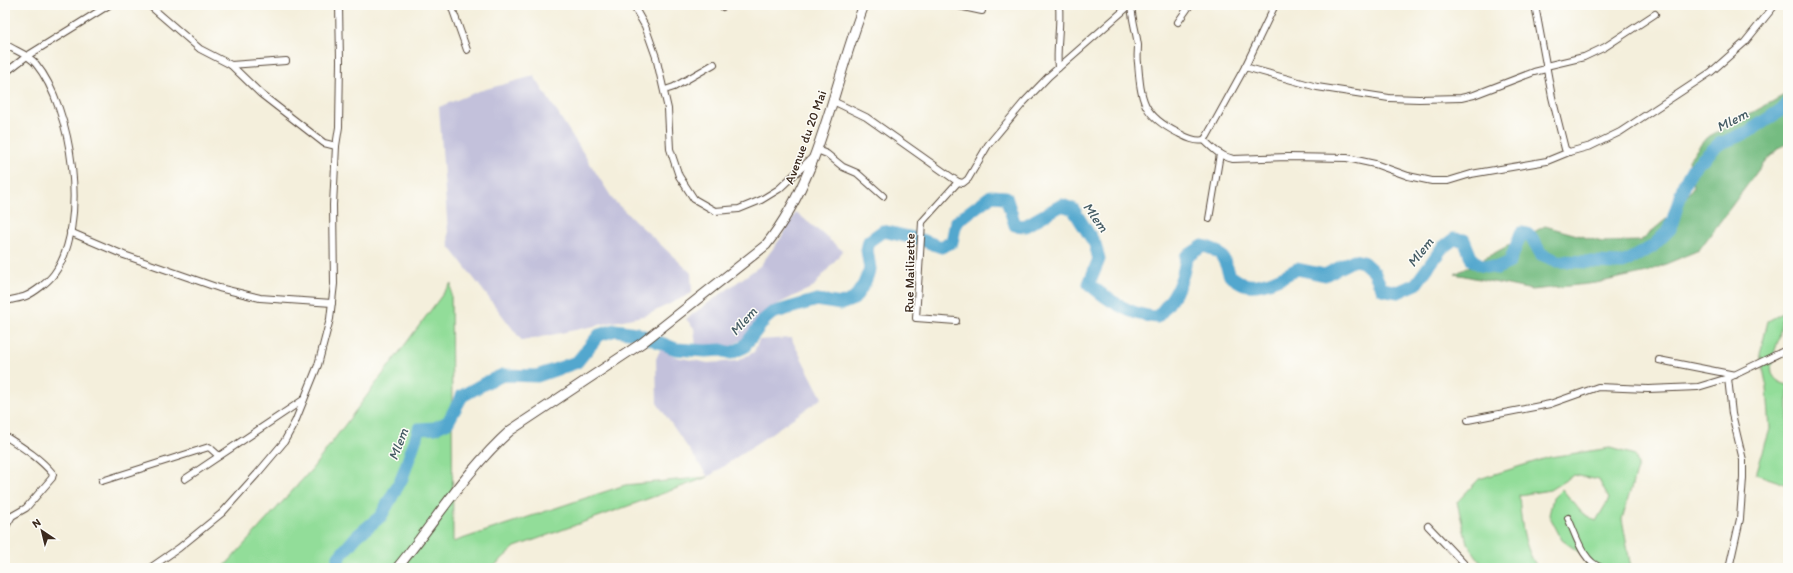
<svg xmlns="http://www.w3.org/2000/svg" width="1793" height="573" font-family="Itim,sans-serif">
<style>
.industrial{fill:#c3c1db}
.green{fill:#92dd99;stroke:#66845c}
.forest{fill:#75bc81;stroke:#587350}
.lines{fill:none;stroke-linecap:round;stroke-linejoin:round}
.river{stroke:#53a7ce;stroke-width:13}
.minor-casing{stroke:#57483a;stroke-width:8}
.secondary-casing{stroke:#57483a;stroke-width:11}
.minor{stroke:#fff;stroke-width:6}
.secondary{stroke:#fff;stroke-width:9}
.labels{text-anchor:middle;stroke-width:3;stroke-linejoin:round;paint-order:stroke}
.street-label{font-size:13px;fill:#3b2a1e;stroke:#fdfcf7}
.water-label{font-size:14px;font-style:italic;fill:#455c64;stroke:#fdfcf7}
</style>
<rect width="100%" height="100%" fill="#fdfcf7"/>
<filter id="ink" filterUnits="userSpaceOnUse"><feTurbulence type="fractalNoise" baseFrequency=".025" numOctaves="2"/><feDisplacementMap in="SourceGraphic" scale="8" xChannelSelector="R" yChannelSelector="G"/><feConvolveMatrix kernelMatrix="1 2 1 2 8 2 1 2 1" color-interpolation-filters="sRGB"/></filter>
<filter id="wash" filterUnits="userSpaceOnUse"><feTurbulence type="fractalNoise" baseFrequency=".012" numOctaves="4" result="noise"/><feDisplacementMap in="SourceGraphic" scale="16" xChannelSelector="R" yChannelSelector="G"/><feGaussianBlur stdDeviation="0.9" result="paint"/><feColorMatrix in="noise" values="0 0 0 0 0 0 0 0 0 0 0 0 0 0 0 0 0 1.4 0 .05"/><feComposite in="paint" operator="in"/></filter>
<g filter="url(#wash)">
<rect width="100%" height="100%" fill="#f4efdc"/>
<g class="industrial">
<path d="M534,76L614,201L691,273L692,293L647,315L522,341L449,246L439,107L479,91Z"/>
<path d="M796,212L843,251L813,287L778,304L743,339L727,348L696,347L694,328L686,319L760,266L783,235Z"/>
<path d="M791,338L822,398L708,477L657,403L656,359L661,348L676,357L708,363L737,361L754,352L759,340Z"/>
</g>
<g class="green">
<path d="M451,283L453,542L625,485L708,477L515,547L492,568H223L312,469Z"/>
<path d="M1788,310V313C1779,317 1781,329 1779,338C1774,355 1761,379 1788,385V485L1756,474L1770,429L1767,388L1760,354L1768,321Z"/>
<path d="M1610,448L1635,455L1638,465L1622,519L1631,568H1585L1587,558L1562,540L1549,515L1553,498L1562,489L1582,513L1596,521L1609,499L1599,480L1574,475L1550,490L1519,495C1521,520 1523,547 1538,568H1485L1467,543L1457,502L1479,479L1550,457Z"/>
</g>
<path class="forest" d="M1788,93V141L1765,161L1699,250L1647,272L1596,283L1532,290L1455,274L1545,226L1602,242L1640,241L1677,210L1693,187L1689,159L1706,138Z"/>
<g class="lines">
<path class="river" d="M336,568L339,557L357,536L381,516L402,478L419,429L435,428L448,422L462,396L487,382L503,375L537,376L577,362L599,335L615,330L636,333L676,349L706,351L721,350L731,353L744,347L765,319L772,313L817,300L841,304L854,299L864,284L870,269L867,250L869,241L883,231L922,240L941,247L952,242L956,222L991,196L1006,197L1015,225L1025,226L1062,205L1073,209L1095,244L1099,259L1089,284C1108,300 1131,316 1157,317C1174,299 1184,281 1186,257L1203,246C1222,250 1224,258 1230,276C1234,278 1239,282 1244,284C1259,289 1284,277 1297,269L1325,275L1354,260L1363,262L1374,272L1382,289L1398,292L1416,284L1442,248L1454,239L1464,240L1472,260L1481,265L1497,268L1510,262L1521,233L1527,234L1532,238L1541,254L1557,261L1623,263L1652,247L1670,229L1684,184L1693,168L1719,144L1748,132L1781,110L1788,102"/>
</g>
</g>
<g filter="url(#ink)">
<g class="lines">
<g class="minor-casing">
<g id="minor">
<path d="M149,5L200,49L231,65L261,94L324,143L336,146"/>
<path d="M451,5L467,50"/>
<path d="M633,5L645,26L656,57L668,109L670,149L679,176L694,199L715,211L739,209L761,200L779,189L813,157"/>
<path d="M722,5L723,7"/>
<path d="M954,5L982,11"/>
<path d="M1131,5C1132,19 1136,31 1138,45C1138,51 1137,57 1138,63C1141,100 1142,115 1178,133C1186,137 1195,142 1204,140L1207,136L1245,67L1275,5"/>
<path d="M1535,5L1552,97L1565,149L1569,152L1591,146L1620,132L1711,72L1745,42L1775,5"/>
<path d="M1178,22L1190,5"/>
<path d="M5,44C15,51 28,54 36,64C72,108 90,225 54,274C48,282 35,292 26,296C19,299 11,299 5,302"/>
<path d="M231,65L286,61"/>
<path d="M1546,66L1584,57L1605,47L1655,14"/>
<path d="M1245,67L1317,87L1389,98L1419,99L1461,98L1474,95L1534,72L1546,69"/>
<path d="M1058,68C1056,47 1061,26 1059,5"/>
<path d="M5,73L27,56L109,5"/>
<path d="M665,90L674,87L714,64"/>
<path d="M833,101L866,117L958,182L963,183L968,179L988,145L1024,102L1049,76L1130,5"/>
<path d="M1204,140C1213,149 1220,156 1233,159L1288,157L1347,158L1375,164L1408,176L1432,181H1448L1471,174L1547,161L1569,152"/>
<path d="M817,150L827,154L843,167L857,173L883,196"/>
<path d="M1209,219L1220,154"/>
<path d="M70,232L124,255L219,288L260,298L332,303"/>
<path d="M956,321L916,318L922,222L958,182"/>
<path d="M1659,360L1735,375"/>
<path d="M1728,378L1732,414L1743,460V478L1740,519L1729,568"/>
<path d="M1468,420L1550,404L1598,387L1648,389L1698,387L1728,378L1788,349"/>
<path d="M5,436C22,447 40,458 53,474L52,478L26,508L12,516L5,528"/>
<path d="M185,479L303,400"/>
<path d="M102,481L209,447L219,456"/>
<path d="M1568,518C1576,535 1583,563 1602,568"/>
<path d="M1428,526L1468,568"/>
<path d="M150,568L179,548L222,513L257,474L284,442L295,422L318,365L330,319L334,284L333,205L336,146L339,127L340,61L339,5"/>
</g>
</g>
<g class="secondary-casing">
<path id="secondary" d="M397,568C435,522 466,470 511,430L642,343L766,245C822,174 832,87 864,5"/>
</g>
<use href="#minor" class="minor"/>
<use href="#secondary" class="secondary"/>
</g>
</g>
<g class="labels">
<g class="street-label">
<text transform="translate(805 137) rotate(-70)" y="5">Avenue du 20 Mai</text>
<text transform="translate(909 273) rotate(-89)" y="5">Rue Mailizette</text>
</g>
<g class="water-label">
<text transform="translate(1732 120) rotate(-27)" y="5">Mlem</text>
<text transform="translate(1096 217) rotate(55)" y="5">Mlem</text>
<text transform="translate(1420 252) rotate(-52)" y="5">Mlem</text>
<text transform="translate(743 321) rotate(-48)" y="5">Mlem</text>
<text transform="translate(398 444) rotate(-69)" y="5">Mlem</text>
</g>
</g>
<rect width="1793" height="573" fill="none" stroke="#fdfcf7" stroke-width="20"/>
<g transform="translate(42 531) rotate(325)" stroke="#fdfcf7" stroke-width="3" paint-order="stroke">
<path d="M0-3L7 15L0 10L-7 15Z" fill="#3b2a1e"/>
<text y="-6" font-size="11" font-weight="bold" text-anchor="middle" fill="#3b2a1e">N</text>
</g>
</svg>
